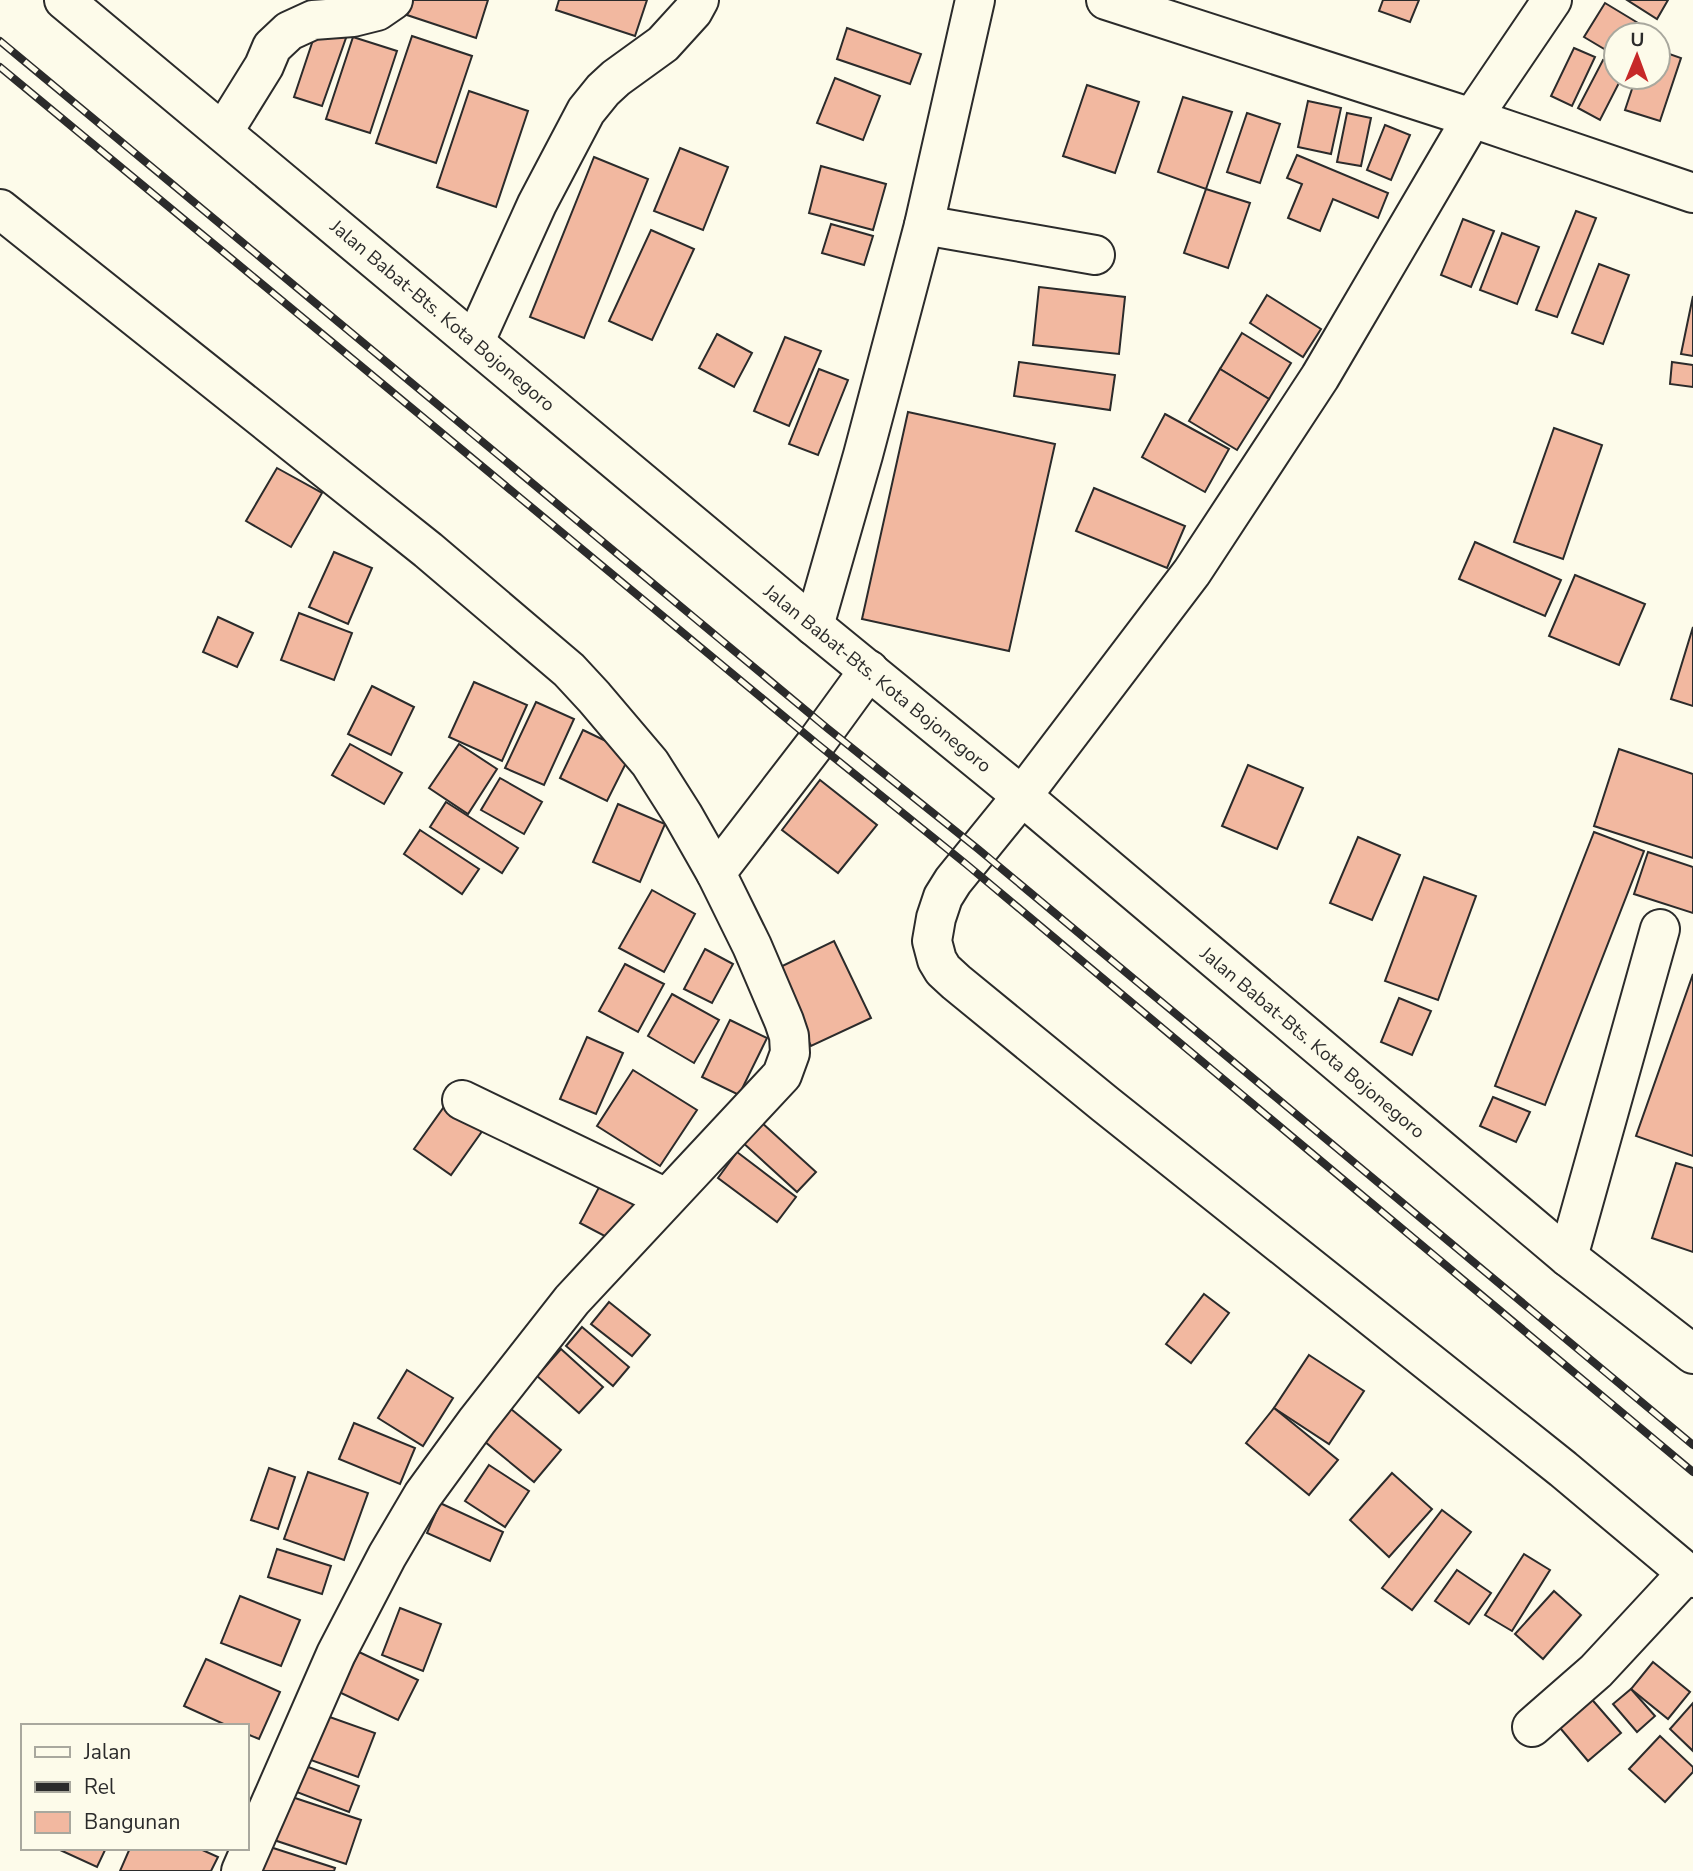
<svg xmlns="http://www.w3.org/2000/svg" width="1693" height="1871" font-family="'Nunito Sans',sans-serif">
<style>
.building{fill:#f2b8a0;stroke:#2b2b2b;stroke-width:2}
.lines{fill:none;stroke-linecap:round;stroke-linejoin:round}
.minor-casing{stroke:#2b2b2b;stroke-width:42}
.highway-casing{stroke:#2b2b2b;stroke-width:42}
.minor{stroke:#fdfbea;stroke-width:38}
.highway{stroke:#fdfbea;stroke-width:38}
.rail-casing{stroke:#2b2b2b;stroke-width:8}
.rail{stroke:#fdfbea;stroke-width:5;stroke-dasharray:16;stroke-linecap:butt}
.labels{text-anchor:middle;stroke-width:5;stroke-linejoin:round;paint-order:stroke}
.street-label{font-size:19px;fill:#2b2b2b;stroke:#fdfbea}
</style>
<rect width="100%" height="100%" fill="#fdfbea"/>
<g class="building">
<path d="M412,0H488L476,38L407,15Z"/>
<path d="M559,0H647L635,36L556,10Z"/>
<path d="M1383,0H1419L1410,22L1379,11Z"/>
<path d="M1627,0H1668L1657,19Z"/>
<path d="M1605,3L1648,29L1644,35H1616V56L1584,37Z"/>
<path d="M318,25L347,35L322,106L294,97Z"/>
<path d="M847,28L921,54L910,84L837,59Z"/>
<path d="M412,36L472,56L436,163L376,143Z"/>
<path d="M353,37L397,51L370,133L326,119Z"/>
<path d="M1574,48L1595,57L1572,106L1551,96Z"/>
<path d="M1658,50L1681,58L1660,121L1625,110L1636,77H1658Z"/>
<path d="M1603,60L1616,66V77H1622L1600,120L1578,108Z"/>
<path d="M835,78L880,96L863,140L817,123Z"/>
<path d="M1087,85L1139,102L1115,173L1063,156Z"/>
<path d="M469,91L528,111L496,207L437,187Z"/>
<path d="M1183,97L1232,112L1206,189L1158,172Z"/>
<path d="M1308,101L1341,108L1331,154L1298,147Z"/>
<path d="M1247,113L1280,124L1260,183L1227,172Z"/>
<path d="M1347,113L1371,118L1361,166L1337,162Z"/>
<path d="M1385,125L1410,135L1391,180L1367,170Z"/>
<path d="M680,148L728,167L703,230L654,211Z"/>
<path d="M1297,155L1388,193L1378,218L1333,199L1320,231L1288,218L1302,184L1287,178Z"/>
<path d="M594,157L648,179L584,338L530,317Z"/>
<path d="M821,166L886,184L873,230L809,213Z"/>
<path d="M1206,189L1250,203L1228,268L1184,253Z"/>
<path d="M1576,211L1596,218L1557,317L1536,310Z"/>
<path d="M1463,219L1494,231L1471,287L1441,275Z"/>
<path d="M831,224L873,236L864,265L822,253Z"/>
<path d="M651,230L694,249L652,340L609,321Z"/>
<path d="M1502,233L1539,247L1517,304L1480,290Z"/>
<path d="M1599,264L1629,275L1603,344L1572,333Z"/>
<path d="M1039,287L1125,297L1119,354L1033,345Z"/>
<path d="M1267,295L1321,329L1303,357L1250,323Z"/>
<path d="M1693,296V356L1681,354Z"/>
<path d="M1242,333L1291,363L1269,399L1220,369Z"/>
<path d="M717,334L752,353L734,387L699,368Z"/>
<path d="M785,337L821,351L789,426L754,411Z"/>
<path d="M1019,362L1115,375L1110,410L1014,396Z"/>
<path d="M1672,362L1693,365V387L1670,384Z"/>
<path d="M819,369L848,380L818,455L789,444Z"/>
<path d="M1220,369L1269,399L1237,450L1189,421Z"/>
<path d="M908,412L1055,444L1009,651L862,619Z"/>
<path d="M1165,414L1229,449L1205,492L1142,457Z"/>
<path d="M1554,428L1602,445L1563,559L1514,542Z"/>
<path d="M277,468L322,493L291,547L246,521Z"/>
<path d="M1094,488L1185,526L1167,568L1076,531Z"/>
<path d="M1475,542L1561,580L1545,616L1459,579Z"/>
<path d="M334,552L372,568L348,624L309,607Z"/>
<path d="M1575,575L1645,604L1619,665L1549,636Z"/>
<path d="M299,613L352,633L334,680L281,660Z"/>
<path d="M218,617L253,633L237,667L203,652Z"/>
<path d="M1693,627V706L1671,699Z"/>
<path d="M474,682L527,705L502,761L449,737Z"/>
<path d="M372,686L414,707L391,755L348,734Z"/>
<path d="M536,702L574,719L544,785L505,768Z"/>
<path d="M583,730L631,753L607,801L560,778Z"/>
<path d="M350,744L402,773L384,804L332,775Z"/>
<path d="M459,744L497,769L468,814L429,788Z"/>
<path d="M1619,749L1693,774V858L1594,826Z"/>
<path d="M1248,765L1303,788L1277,849L1222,826Z"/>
<path d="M500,778L542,802L524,834L481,810Z"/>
<path d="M820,780L877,825L838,873L782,830Z"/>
<path d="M446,802L518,848L502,873L430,827Z"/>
<path d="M618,804L665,824L640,882L593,862Z"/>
<path d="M420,830L479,869L462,894L404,854Z"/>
<path d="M1594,832L1644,851L1545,1105L1495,1086Z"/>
<path d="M1358,837L1400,855L1372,920L1330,903Z"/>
<path d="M1648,852L1693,867V913L1634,894Z"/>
<path d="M1424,877L1476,896L1438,1000L1385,981Z"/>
<path d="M652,890L695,914L664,972L619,948Z"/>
<path d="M834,941L871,1018L811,1046L774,970Z"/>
<path d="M705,949L733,964L712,1003L684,989Z"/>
<path d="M625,964L664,984L638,1032L599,1011Z"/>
<path d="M1693,974V1156L1636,1136Z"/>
<path d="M672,994L719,1020L694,1063L648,1036Z"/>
<path d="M1399,998L1431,1011L1412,1055L1381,1042Z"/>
<path d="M730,1020L767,1038L739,1095L702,1077Z"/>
<path d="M587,1037L623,1053L596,1114L560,1099Z"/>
<path d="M633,1070L697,1110L660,1166L597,1126Z"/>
<path d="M1493,1097L1530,1112L1516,1142L1480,1126Z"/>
<path d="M446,1104L483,1130L451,1175L414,1149Z"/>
<path d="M760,1121L816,1172L797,1192L741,1141Z"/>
<path d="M737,1152L796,1197L777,1222L718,1178Z"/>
<path d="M1676,1163L1693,1168V1252L1652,1238Z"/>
<path d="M605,1176L641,1195L616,1242L580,1223Z"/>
<path d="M1204,1294L1229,1313L1191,1363L1166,1344Z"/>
<path d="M609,1302L650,1335L632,1356L591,1324Z"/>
<path d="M582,1327L629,1367L613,1386L566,1346Z"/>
<path d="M561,1349L603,1387L579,1413L537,1376Z"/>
<path d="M1309,1355L1364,1391L1329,1444L1274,1408Z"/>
<path d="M407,1370L453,1398L423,1446L378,1418Z"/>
<path d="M1274,1408L1338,1460L1309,1495L1246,1443Z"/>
<path d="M511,1409L561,1450L534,1482L484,1441Z"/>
<path d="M354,1423L415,1448L400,1484L339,1459Z"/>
<path d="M489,1465L529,1491L505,1527L465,1501Z"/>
<path d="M269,1468L295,1477L278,1529L251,1520Z"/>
<path d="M308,1472L368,1493L344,1560L284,1539Z"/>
<path d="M1392,1473L1432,1509L1389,1557L1350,1520Z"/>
<path d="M440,1503L503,1532L490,1561L427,1533Z"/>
<path d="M1442,1510L1471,1532L1412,1610L1382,1588Z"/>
<path d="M277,1549L331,1566L322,1594L268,1577Z"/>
<path d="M1524,1554L1550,1570L1512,1631L1485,1615Z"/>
<path d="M1457,1570L1491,1593L1469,1624L1435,1601Z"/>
<path d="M1554,1591L1581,1615L1543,1659L1515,1634Z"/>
<path d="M240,1596L300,1620L281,1666L221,1643Z"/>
<path d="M400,1608L441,1624L423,1671L382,1655Z"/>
<path d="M359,1652L418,1680L398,1720L339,1692Z"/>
<path d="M206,1659L280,1692L259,1739L247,1734V1726H228L184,1706Z"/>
<path d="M1653,1662L1690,1692L1668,1719L1631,1689Z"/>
<path d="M1582,1688L1621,1733L1588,1761L1550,1716Z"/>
<path d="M1631,1689L1655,1716L1637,1732L1613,1704Z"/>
<path d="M1693,1703V1751L1670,1729Z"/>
<path d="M324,1715L375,1733L358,1777L308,1759Z"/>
<path d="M1660,1736L1693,1767V1772L1665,1802L1629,1769Z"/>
<path d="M303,1765L359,1786L349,1812L294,1791Z"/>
<path d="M289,1796L361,1820L346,1864L274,1840Z"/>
<path d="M267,1846L335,1868L334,1871H258Z"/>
<path d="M61,1848H106L97,1867L60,1850Z"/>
<path d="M130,1848H198L218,1857L211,1871H120Z"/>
</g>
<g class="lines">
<g class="minor-casing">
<g id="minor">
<path d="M1106,0L1472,118L1693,193"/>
<path d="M1552,0L1472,118L1320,377L1192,572L1022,796L953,881L943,897L936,918L932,941L937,960L943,970L956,982L1105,1104L1563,1469L1693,1578"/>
<path d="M223,132L264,66L272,47L289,31L313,20L353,17L377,11L393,0"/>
<path d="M0,209L428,550L569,670L594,697L650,763L683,815L716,873"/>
<path d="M924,225L1095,255"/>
<path d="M475,341L537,204L586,111L603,90L616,78L663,44L693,11L699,0"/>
<path d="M814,626L863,455L924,225L975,0"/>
<path d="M462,1100L666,1198"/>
<path d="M1568,1257L1660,929"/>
<path d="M1532,1727L1596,1671L1687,1573"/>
<path d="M241,1871L336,1654L387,1556L423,1495L477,1421L572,1300L782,1075L790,1053L789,1036L784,1021L752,946L716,873L816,743L869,670"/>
</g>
</g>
<g class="highway-casing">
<path id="highway" d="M64,0L814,626L1022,796L1568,1257L1693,1354"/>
</g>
<use href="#minor" class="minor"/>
<use href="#highway" class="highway"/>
<g class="rail-casing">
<g id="rail">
<path d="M0,41L827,728L978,849L1693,1445"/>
<path d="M0,67L816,743L966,864L1693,1472"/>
</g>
</g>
<use href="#rail" class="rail"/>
</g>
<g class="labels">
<g class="street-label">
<text transform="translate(443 315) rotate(40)" y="7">Jalan Babat-Bts. Kota Bojonegoro</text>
<text transform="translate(878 678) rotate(39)" y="7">Jalan Babat-Bts. Kota Bojonegoro</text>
<text transform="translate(1313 1042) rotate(40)" y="7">Jalan Babat-Bts. Kota Bojonegoro</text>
</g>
</g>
<rect x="21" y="1724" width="228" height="126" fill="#fdfbea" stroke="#a9a89e" stroke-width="2"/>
<rect x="35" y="1747" width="35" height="10" fill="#fdfbea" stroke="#a9a89e" stroke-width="2"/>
<text x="84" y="1759" font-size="21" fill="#2b2b2b">Jalan</text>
<rect x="35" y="1782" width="35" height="10" fill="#2b2b2b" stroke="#a9a89e" stroke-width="2"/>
<text x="84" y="1794" font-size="21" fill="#2b2b2b">Rel</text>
<rect x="35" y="1812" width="35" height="21" fill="#f2b8a0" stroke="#a9a89e" stroke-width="2"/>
<text x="84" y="1829" font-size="21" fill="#2b2b2b">Bangunan</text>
<g transform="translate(1637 56) rotate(1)"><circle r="33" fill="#fdfbea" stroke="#a9a89e" stroke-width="2"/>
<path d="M0-5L12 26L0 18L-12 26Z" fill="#c62828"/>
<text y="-10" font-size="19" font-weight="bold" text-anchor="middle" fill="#2b2b2b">U</text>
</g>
</svg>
